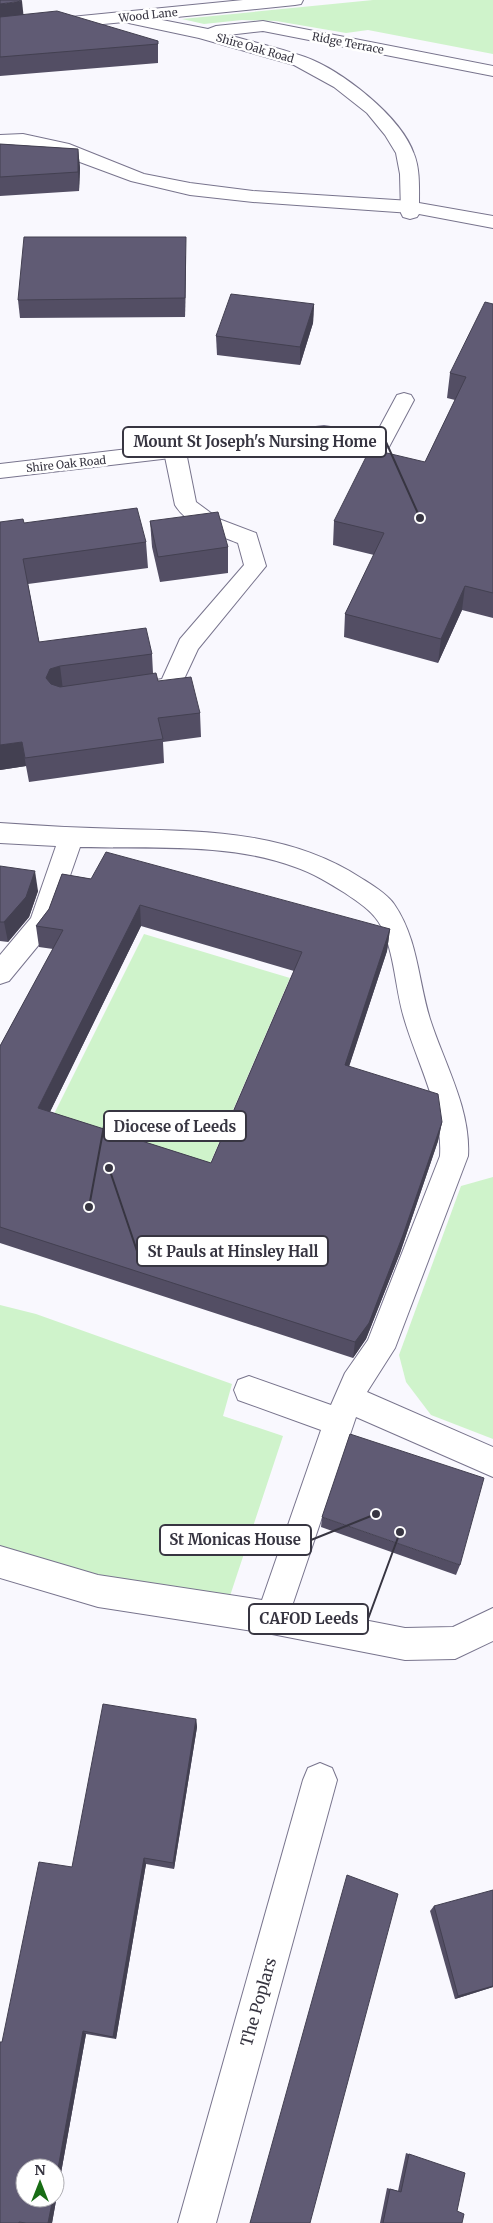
<svg xmlns="http://www.w3.org/2000/svg" width="493" height="2223" font-family="Merriweather,serif">
<style>
.green{fill:#cff3cb}
.lines{fill:none;stroke-linecap:round;stroke-linejoin:round}
.lane-casing{stroke:#78748d;stroke-width:2}
.street-casing{stroke:#78748d;stroke-width:2}
.lane{fill:#fff;fill-rule:evenodd}
.street{fill:#fff;fill-rule:evenodd}
.wall{fill:#534e64;fill-rule:evenodd}
.shaded-wall{fill:#434051}
.building{fill:#605b74;stroke:#434051;fill-rule:evenodd}
.labels{text-anchor:middle;stroke-width:5;stroke-linejoin:round;paint-order:stroke}
.far-street-label{font-size:11px;fill:#373541;stroke:#fff}
.near-street-label{font-size:16px;fill:#373541;stroke:#fff}
.leader{fill:none;stroke:#373541;stroke-width:2}
.callout-dot{fill:#373541;stroke:#fff;stroke-width:2}
.callout{fill:#fff;stroke:#373541;stroke-width:2}
.callout-label{font-size:15px;text-anchor:middle;font-weight:bold;fill:#373541}
</style>
<rect width="100%" height="100%" fill="#f9f8fe"/>
<g class="green">
<path d="M373,0H493V54L368,30L346,33L276,21L242,20L204,24L182,19Z"/>
<path d="M144,934L290,978L205,1175L49,1124Z"/>
<path d="M493,1177V1439L431,1415L406,1382L399,1355L461,1186Z"/>
<path d="M0,1305L36,1314L232,1384L223,1416L283,1436L225,1611L0,1562Z"/>
</g>
<g class="lines">
<g class="lane-casing">
<g id="lane">
<path d="M23,134L69,144L144,174L190,183L253,191L411,201L418,203L420,207L418,211L411,213L253,202L190,195L131,181L42,148L0,145V135Z"/>
<path d="M175,445L182,447L186,452L196,502L219,519L256,533L266,566L198,649L178,692L140,699L132,696L128,690L132,684L162,679L180,639L244,565L238,543C216,534 188,526 175,505L164,452L168,447Z"/>
<path d="M0,823C40,826 80,828 121,829C205,831 289,831 361,878C372,885 386,893 394,904C418,939 418,980 430,1019C444,1063 471,1109 468,1156L395,1348L367,1392L493,1447V1477L356,1417L292,1606L405,1628L453,1627L493,1608V1641L455,1659L405,1660L272,1634L98,1607L0,1578V1546L98,1575L262,1600L321,1430L238,1400L234,1390L238,1380L249,1376L331,1405L345,1373L368,1340L440,1156C443,1108 417,1063 404,1018C395,988 395,954 381,926C373,911 358,902 345,893C329,883 313,873 295,867C228,842 150,849 80,847L51,930L9,981L0,984V955L31,918L56,846L0,843Z"/>
</g>
</g>
<g class="street-casing">
<g id="street">
<path d="M243,0H303L301,4L295,5L157,19L208,29L216,26L263,21L493,66V76L263,31L228,35C253,42 280,48 305,57C341,70 401,116 414,154C420,169 419,187 419,203L493,216V228L419,214L417,217L410,219L403,217L401,213L400,174L396,153L385,135L367,113L334,87L294,65L199,38L124,22L0,34V24Z"/>
<path d="M404,393L411,395L414,400L389,447L382,449L324,440L0,478V464L324,426L376,434L397,395Z"/>
<path d="M320,1763L332,1768L337,1780L216,2223H178L303,1780L308,1768Z"/>
</g>
</g>
<use href="#lane" class="lane"/>
<use href="#street" class="street"/>
</g>
<g class="wall">
<path d="M0,0L23,15L158,41V63L0,76Z"/>
<path d="M0,144L78,149L80,168L79,191L0,196Z"/>
<path d="M186,256L185,317L20,318L18,300Z"/>
<path d="M314,304L313,323L300,365L217,355L216,336Z"/>
<path d="M493,304V618L462,610L438,663L344,637L345,614L374,555L333,545L334,521L425,462L455,400L447,398L450,373Z"/>
<path d="M150,521L228,547V573L160,582L152,547Z"/>
<path d="M0,522L24,523L146,542L148,568L28,584L39,642L152,654L153,673L158,681L200,713L201,737L163,742L164,763L29,782L26,766L0,770Z"/>
<path d="M0,866L38,891L29,917L8,942L0,941Z"/>
<path d="M62,874L390,929L387,951L349,1066L442,1122L438,1141L400,1253L366,1339L353,1358L0,1243V1046L53,949L39,947L36,926L49,909ZM141,926L294,971L211,1163L50,1112Z"/>
<path d="M322,1517L460,1565L456,1575L321,1527Z"/>
<path d="M196,1719L197,1727L174,1869L146,1864L116,2039L86,2034L52,2223H0L2,2042L72,1867Z"/>
<path d="M434,1906L493,1987L455,1999L430,1911Z"/>
<path d="M406,2153L409,2154L457,2211L462,2223H380L387,2188L398,2191Z"/>
</g>
<g class="shaded-wall">
<path d="M22,1L24,20L0,23V4Z"/>
<path d="M78,149L80,168L79,191L78,172Z"/>
<path d="M186,237V256L185,317V298Z"/>
<path d="M314,304L313,323L300,365V347Z"/>
<path d="M465,586L462,610L438,663L441,639Z"/>
<path d="M60,666L63,690L53,694L46,678L50,669Z"/>
<path d="M22,742L26,766L0,770V745Z"/>
<path d="M35,871L38,891L29,917L8,942L4,922Z"/>
<path d="M140,905L141,926L42,1128L38,1108Z"/>
<path d="M390,929L387,951L343,1085L345,1065Z"/>
<path d="M442,1122L438,1141L400,1253L366,1339L353,1358L355,1342Z"/>
<path d="M196,1719L197,1727L174,1869L173,1863Z"/>
<path d="M144,1858L146,1864L116,2039L113,2037Z"/>
<path d="M493,1986V1987L455,1999L458,1996Z"/>
<path d="M83,2031L86,2034L52,2223H48L53,2198H55V2185Z"/>
</g>
<g class="building">
<path d="M0,0H18L22,1L0,4Z"/>
<path d="M57,11L158,41V44L0,57V17Z"/>
<path d="M0,144L78,149V172L0,177Z"/>
<path d="M24,237H186L185,298L18,300Z"/>
<path d="M231,294L314,304L300,347L216,336Z"/>
<path d="M485,302L493,304V593L465,586L441,639L345,614L384,533L334,521L370,449L425,462L466,377L450,373Z"/>
<path d="M137,508L146,542L23,559L39,642L146,628L152,654L60,666L50,669L46,678L51,684L60,687L156,673L158,681L191,677L200,713L158,718L163,739L25,758L22,742L0,745V522L23,519L24,523Z"/>
<path d="M218,512L228,547L158,557L150,521Z"/>
<path d="M106,852L390,929L345,1065L438,1094L442,1122L403,1235L369,1323L355,1342L0,1227V1046L63,930L36,926L49,909L62,874L91,879ZM140,905L302,952L211,1163L38,1108Z"/>
<path d="M0,866L35,871L26,897L4,922H0Z"/>
<path d="M350,1434L484,1478L460,1565L322,1517Z"/>
<path d="M103,1704L196,1719L173,1863L144,1858L113,2037L83,2031L55,2185V2168H25V2198H53L48,2223H26L19,2222V2223H0V2042H2L39,1862L72,1867Z"/>
<path d="M347,1875L398,1894L310,2223H250Z"/>
<path d="M493,1890V1986L458,1996L434,1906Z"/>
<path d="M409,2154L465,2173L457,2211L464,2214L462,2223H383L390,2189L401,2192Z"/>
</g>
<g class="labels">
<g class="far-street-label">
<text transform="translate(148 15) rotate(-6)" y="4">Wood Lane</text>
<text transform="translate(348 43) rotate(11)" y="4">Ridge Terrace</text>
<text transform="translate(255 48) rotate(16)" y="4">Shire Oak Road</text>
<text transform="translate(66 464) rotate(-6)" y="4">Shire Oak Road</text>
</g>
<g class="near-street-label">
<text transform="translate(258 2002) rotate(-74)" y="6">The Poplars</text>
</g>
</g>
<path class="leader" d="M420 518L386 442M89 1207L104 1126M109 1168L137 1251M376 1514L311 1540M400 1532L368 1619"/>
<g class="callout-dot">
<circle cx="420" cy="518" r="5"/>
<circle cx="89" cy="1207" r="5"/>
<circle cx="109" cy="1168" r="5"/>
<circle cx="376" cy="1514" r="5"/>
<circle cx="400" cy="1532" r="5"/>
</g>
<g class="callout">
<rect x="123" y="427" width="263" height="30" rx="5"/>
<rect x="104" y="1111" width="142" height="30" rx="5"/>
<rect x="137" y="1236" width="191" height="30" rx="5"/>
<rect x="160" y="1525" width="151" height="30" rx="5"/>
<rect x="249" y="1604" width="119" height="30" rx="5"/>
</g>
<g class="callout-label">
<text x="255" y="447">Mount St Joseph's Nursing Home</text>
<text x="175" y="1132">Diocese of Leeds</text>
<text x="233" y="1257">St Pauls at Hinsley Hall</text>
<text x="235" y="1545">St Monicas House</text>
<text x="309" y="1624">CAFOD Leeds</text>
</g>
<g transform="translate(40 2183)"><circle r="24" fill="#ffffff" stroke="#afaeb3"/>
<path d="M0-4L9 19L0 12L-9 19Z" fill="#186d15"/>
<text y="-8" font-size="14" font-weight="bold" text-anchor="middle" fill="#373541">N</text>
</g>
</svg>
